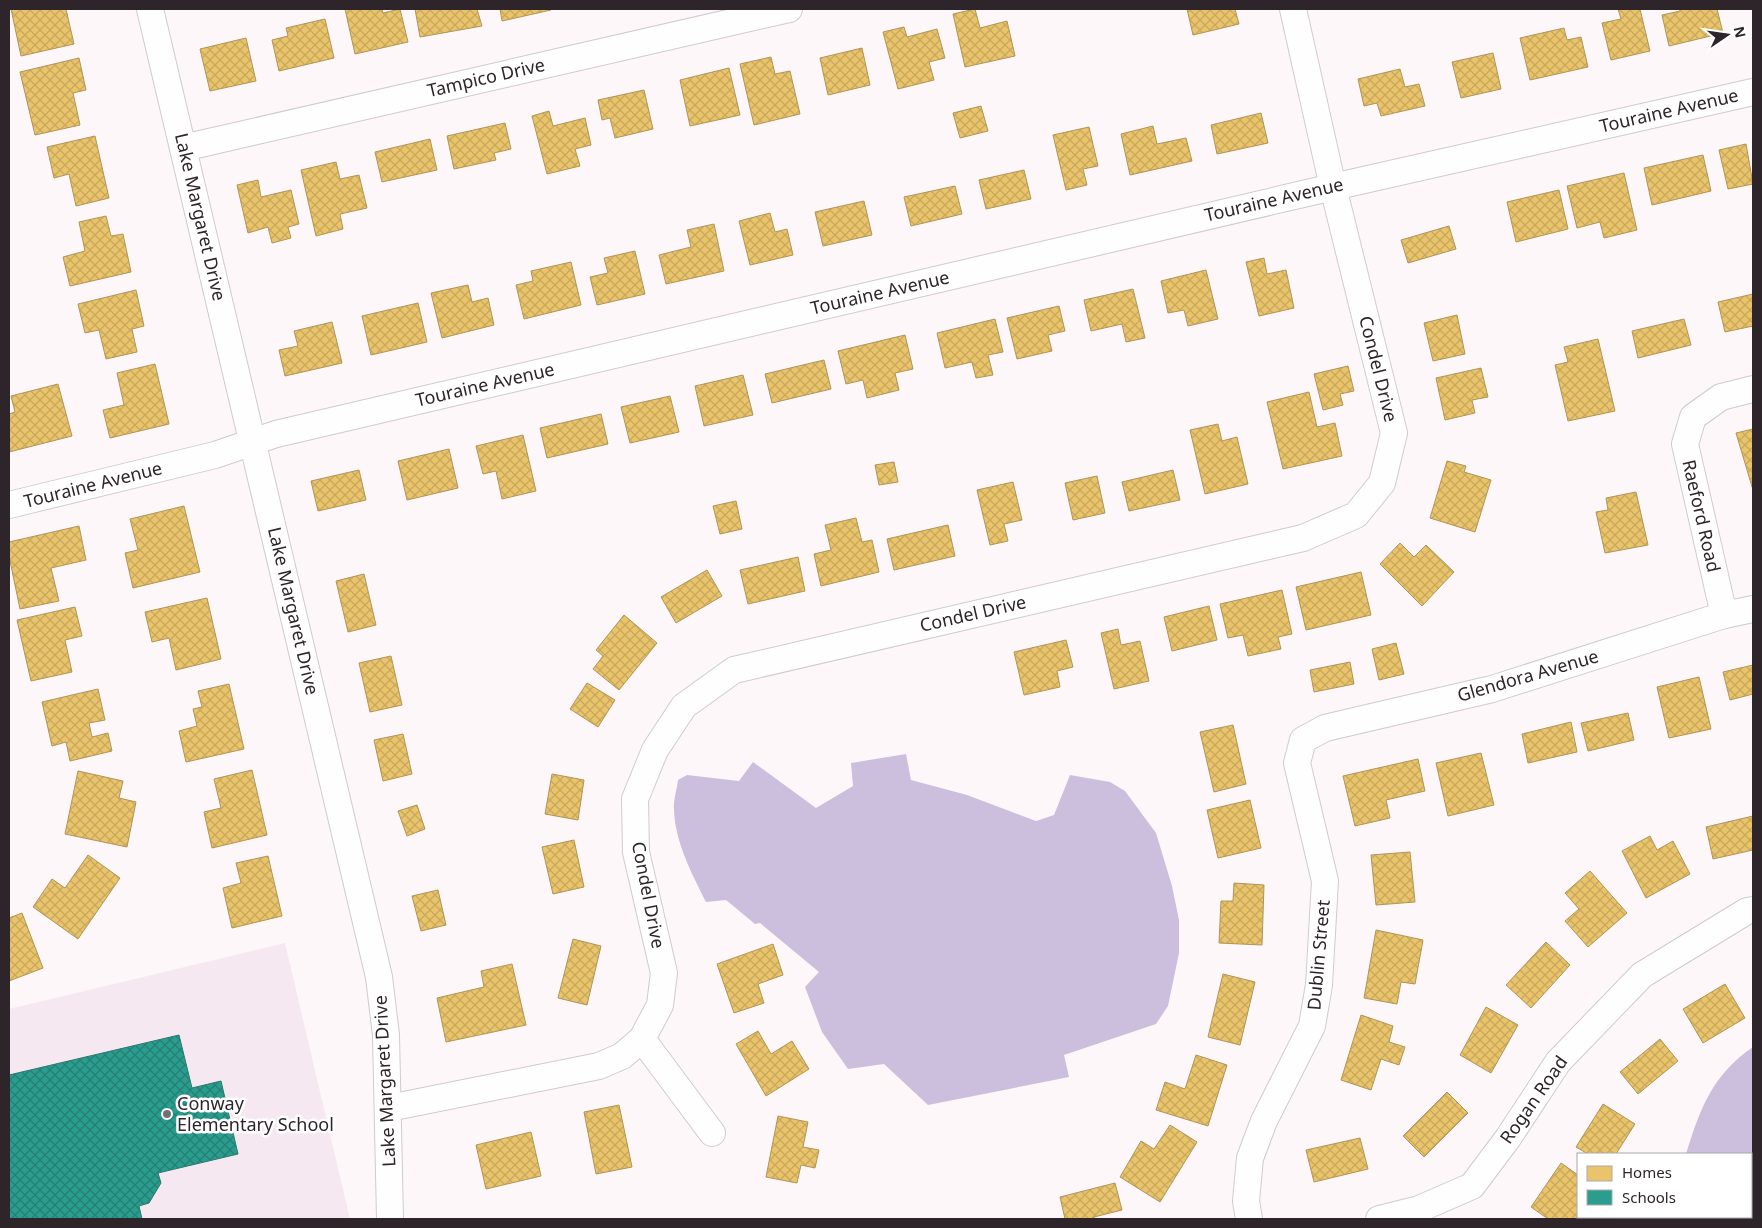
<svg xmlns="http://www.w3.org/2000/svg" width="1762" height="1228" font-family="'Noto Sans',sans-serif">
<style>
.built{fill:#f6e8f0}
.water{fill:#cbbfdd}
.homes{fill:url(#homes-cross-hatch);stroke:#b19457}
.schools{fill:url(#schools-cross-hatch);stroke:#2b7971}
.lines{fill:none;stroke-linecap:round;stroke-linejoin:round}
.minor-casing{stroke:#d1c9ce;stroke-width:28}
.minor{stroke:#fffefe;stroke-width:26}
.poi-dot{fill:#766e73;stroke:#fff;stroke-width:2}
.labels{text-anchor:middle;stroke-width:5;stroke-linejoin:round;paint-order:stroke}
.street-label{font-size:18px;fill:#2e252b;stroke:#fff}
.poi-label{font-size:18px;fill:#2e252b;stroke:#fff;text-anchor:start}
</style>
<defs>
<pattern id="homes-cross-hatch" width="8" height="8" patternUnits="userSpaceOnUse" patternTransform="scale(1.25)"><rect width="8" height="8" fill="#e9c46a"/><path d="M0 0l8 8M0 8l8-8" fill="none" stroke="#c8a85c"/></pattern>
<pattern id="schools-cross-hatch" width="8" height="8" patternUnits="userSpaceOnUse" patternTransform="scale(1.25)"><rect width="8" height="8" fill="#2a9d8f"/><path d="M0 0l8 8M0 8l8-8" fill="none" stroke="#248075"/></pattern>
</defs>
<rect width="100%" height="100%" fill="#fdf7fa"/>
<path class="built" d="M285,943L350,1219H9V1009Z"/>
<g class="water">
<path d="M906,754L911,780L967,795L1036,821L1054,815L1070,775L1110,782L1125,791L1156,833L1172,886L1179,920V953L1168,1006L1156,1024L1064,1055L1069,1077L928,1105L884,1064L848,1069L822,1032L805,987L819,972L760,923L755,924L726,900L706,902C692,874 675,842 674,810C673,801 677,789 678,780L687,775L739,781L753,762L816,808L853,786L851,763Z"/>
<path d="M1753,1047V1219H1669V1217H1751V1154H1686C1700,1109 1712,1075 1753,1047Z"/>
</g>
<g class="homes">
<path d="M11,9H66L74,44L21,56Z"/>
<path d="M345,9H382L383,13L400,9L408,42L355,54Z"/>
<path d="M415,9H477L482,26L420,37Z"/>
<path d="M500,9H550L551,10L502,21Z"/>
<path d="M975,9L980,28L1007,21L1015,56L965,67L953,14Z"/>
<path d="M1187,9H1235L1239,24L1193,35Z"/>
<path d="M1618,9H1640L1650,51L1611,60L1602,23L1621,19Z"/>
<path d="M1680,9H1717L1723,33L1669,46L1662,15L1680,11Z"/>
<path d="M325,19L334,58L279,71L272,40L288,36L286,28Z"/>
<path d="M904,27L907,37L937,29L945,58L929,62L934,80L898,89L883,32Z"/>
<path d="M1564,28L1567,40L1581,37L1588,67L1530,80L1520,38Z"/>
<path d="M246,38L256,81L210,91L200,49Z"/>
<path d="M862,48L870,85L828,95L820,58Z"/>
<path d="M1493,53L1501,89L1461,98L1452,62Z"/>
<path d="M771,57L775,74L790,71L800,114L754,125L740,64Z"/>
<path d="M79,58L86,90L73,93L80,125L35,135L20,72Z"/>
<path d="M729,68L740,115L690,126L680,80Z"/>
<path d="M1400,69L1405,87L1419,84L1425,106L1381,116L1377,103L1364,106L1358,79Z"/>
<path d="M644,90L653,129L615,138L610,118L602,120L598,100Z"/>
<path d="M981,106L988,131L960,138L953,113Z"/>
<path d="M549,111L553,126L585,118L591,145L575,149L580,166L547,174L532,116Z"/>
<path d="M1261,113L1268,143L1217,154L1211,125Z"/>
<path d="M505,123L511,149L494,153L496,160L454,169L447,136Z"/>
<path d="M1153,126L1157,144L1186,138L1192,161L1130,175L1121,134Z"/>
<path d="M1089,127L1098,166L1083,169L1087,185L1066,190L1053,135Z"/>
<path d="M95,136L109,198L76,206L69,174L54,178L47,147Z"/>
<path d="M430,139L437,170L382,182L375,152Z"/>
<path d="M1746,144L1753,184L1728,189L1719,150Z"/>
<path d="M1703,155L1711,191L1652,205L1644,168Z"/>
<path d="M336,162L340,179L359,175L367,208L340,214L343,229L316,236L301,170Z"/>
<path d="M1024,170L1031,199L986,209L979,180Z"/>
<path d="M1624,173L1637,230L1604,238L1600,222L1577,228L1567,186Z"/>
<path d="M258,180L261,197L291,190L299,224L288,227L291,238L272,243L268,227L248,233L237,185Z"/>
<path d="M955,186L962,214L911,226L904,197Z"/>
<path d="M1559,190L1568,229L1516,242L1507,202Z"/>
<path d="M864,201L872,235L823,246L815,212Z"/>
<path d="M770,213L775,232L787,229L793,255L750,265L739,221Z"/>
<path d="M106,216L111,236L123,234L131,272L70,286L63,257L85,251L79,222Z"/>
<path d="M714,224L724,271L666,284L659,255L691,247L687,230Z"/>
<path d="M1449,226L1456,249L1408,263L1401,240Z"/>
<path d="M635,251L645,294L597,305L590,277L608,273L604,258Z"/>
<path d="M1264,258L1267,274L1286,270L1294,308L1259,316L1246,262Z"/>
<path d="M571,262L581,305L524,319L516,285L533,281L531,271Z"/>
<path d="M1206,270L1218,319L1188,326L1184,310L1168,313L1161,281Z"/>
<path d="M468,285L472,302L488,298L494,325L442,338L431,293Z"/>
<path d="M1133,289L1145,338L1126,342L1122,324L1091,331L1084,300Z"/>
<path d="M136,290L144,326L132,329L137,352L106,359L99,330L85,333L78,304Z"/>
<path d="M1753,294V326L1725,332L1718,302Z"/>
<path d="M418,303L427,342L371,355L362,316Z"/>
<path d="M1059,306L1065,331L1048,335L1052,351L1017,359L1007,318Z"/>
<path d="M1457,315L1465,354L1433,361L1424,323Z"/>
<path d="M995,319L1003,352L988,355L993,375L976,378L972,362L945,368L937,333Z"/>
<path d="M1684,319L1691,345L1638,358L1632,331Z"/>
<path d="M332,322L342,363L285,376L279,350L298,346L294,331Z"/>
<path d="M905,335L913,369L895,373L899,390L867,398L863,380L846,384L838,351Z"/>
<path d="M1598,339L1615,411L1568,421L1555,365L1568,362L1564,347Z"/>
<path d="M824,360L831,389L772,403L765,374Z"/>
<path d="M155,364L169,424L110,438L103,410L124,405L117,373Z"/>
<path d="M1348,366L1354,391L1340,394L1343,405L1323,410L1314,374Z"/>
<path d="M1481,368L1488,397L1472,400L1475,413L1445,420L1436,378Z"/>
<path d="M743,375L753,415L704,426L695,386Z"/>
<path d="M58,384L72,436L9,452V414L15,412L11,396Z"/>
<path d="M1309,392L1317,427L1335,423L1342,456L1283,469L1267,402Z"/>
<path d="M670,396L679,432L630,443L621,407Z"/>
<path d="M601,414L608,444L547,458L540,428Z"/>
<path d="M1218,424L1222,441L1237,437L1248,484L1205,494L1190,430Z"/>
<path d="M1753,429V490L1736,433Z"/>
<path d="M523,435L536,491L502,499L496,471L483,474L476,446Z"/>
<path d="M449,449L458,488L407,500L398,461Z"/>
<path d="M1447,461L1466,466L1464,472L1491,480L1475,532L1430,518Z"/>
<path d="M894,462L898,482L879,485L875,465Z"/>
<path d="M359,470L366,500L318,511L311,481Z"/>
<path d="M1173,470L1180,500L1129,511L1122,482Z"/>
<path d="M1097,476L1105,513L1073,520L1065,483Z"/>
<path d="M1013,482L1022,520L1004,524L1008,541L990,545L977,490Z"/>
<path d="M1636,492L1648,545L1605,553L1596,512L1608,510L1606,498Z"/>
<path d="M736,501L742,529L720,534L713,506Z"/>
<path d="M184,506L200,572L133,588L125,553L138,550L130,519Z"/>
<path d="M856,518L862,542L872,540L879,572L821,586L814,554L831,550L825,525Z"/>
<path d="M948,525L955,556L894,570L887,539Z"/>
<path d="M79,526L86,560L51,568L59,601L20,609L9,556V542Z"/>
<path d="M1400,543L1414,557L1426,545L1454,572L1422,606L1380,564Z"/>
<path d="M798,557L805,591L748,604L740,570Z"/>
<path d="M707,570L722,596L676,623L661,597Z"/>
<path d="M1361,572L1371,615L1306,630L1296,587Z"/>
<path d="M364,574L376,625L348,632L336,581Z"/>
<path d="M1282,590L1292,634L1278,637L1281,649L1248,656L1243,635L1228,638L1220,604Z"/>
<path d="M207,598L221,659L176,670L169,638L152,642L145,612Z"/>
<path d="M1209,606L1217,640L1172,651L1164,617Z"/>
<path d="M75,607L82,636L65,640L72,672L31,681L17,620Z"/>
<path d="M624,615L657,643L619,690L593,669L603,656L596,650Z"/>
<path d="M1118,629L1121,645L1140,641L1149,681L1114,689L1101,633Z"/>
<path d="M1066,640L1073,667L1057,671L1060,687L1024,695L1014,652Z"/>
<path d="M1396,643L1404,674L1379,680L1372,649Z"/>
<path d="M391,656L402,705L370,712L359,663Z"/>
<path d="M1350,662L1354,684L1314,692L1310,670Z"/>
<path d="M1753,665V694L1730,700L1723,672Z"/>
<path d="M1699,677L1711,729L1669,738L1657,687Z"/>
<path d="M587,683L615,700L598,727L570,709Z"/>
<path d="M229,684L244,749L186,762L179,731L197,726L193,709L202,707L198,691Z"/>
<path d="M98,689L105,720L89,723L92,737L108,733L112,751L70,761L66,742L52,746L42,702Z"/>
<path d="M1628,713L1634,740L1588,751L1581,723Z"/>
<path d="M1571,722L1577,752L1528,763L1522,734Z"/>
<path d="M1233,725L1246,784L1214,792L1200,732Z"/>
<path d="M403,734L412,774L383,781L374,740Z"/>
<path d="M1481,753L1494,805L1448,816L1436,763Z"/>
<path d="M1418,759L1425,791L1386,800L1390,818L1355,826L1343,776Z"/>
<path d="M252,770L267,835L212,848L204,812L221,808L214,779Z"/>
<path d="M78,771L123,781L119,798L136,802L127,847L65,834Z"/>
<path d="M552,774L584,780L578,820L545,814Z"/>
<path d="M1250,800L1261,848L1218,858L1207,810Z"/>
<path d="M417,805L425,829L407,836L398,811Z"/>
<path d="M1753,816V850L1713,859L1706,827Z"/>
<path d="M1650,836L1657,850L1673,841L1690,874L1646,898L1622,851Z"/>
<path d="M574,840L584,887L553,894L542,847Z"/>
<path d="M1410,852L1415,902L1376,905L1371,855Z"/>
<path d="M88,855L120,878L78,939L33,907L52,879L65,888Z"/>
<path d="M268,856L282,916L232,928L223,888L241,883L236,863Z"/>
<path d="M1590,871L1627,913L1588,947L1565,921L1579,909L1565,893Z"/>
<path d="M1234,883L1264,885L1262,945L1219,943L1221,901H1233Z"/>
<path d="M438,890L446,925L421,931L412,896Z"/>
<path d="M22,913L43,968L9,981V918Z"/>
<path d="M1376,930L1423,940L1415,984L1401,982L1397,1004L1364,998Z"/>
<path d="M573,939L601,946L587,1005L558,998Z"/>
<path d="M1546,942L1570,965L1531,1008L1506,985Z"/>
<path d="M773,944L783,975L758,984L764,1003L734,1013L717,964Z"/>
<path d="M512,964L526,1025L446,1042L437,998L484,987L481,971Z"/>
<path d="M1223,974L1255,982L1240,1045L1208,1037Z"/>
<path d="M1725,984L1745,1018L1703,1043L1683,1009Z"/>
<path d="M1486,1007L1518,1025L1491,1073L1460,1055Z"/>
<path d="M1361,1015L1393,1026L1389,1042L1405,1047L1399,1065L1381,1059L1371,1090L1341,1080Z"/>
<path d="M758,1031L771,1054L792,1041L809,1069L766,1096L736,1044Z"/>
<path d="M1660,1039L1678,1061L1638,1094L1620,1072Z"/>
<path d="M1196,1055L1227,1065L1208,1126L1156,1110L1165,1082L1185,1089Z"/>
<path d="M1447,1092L1468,1113L1424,1157L1403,1136Z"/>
<path d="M1603,1104L1635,1124L1616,1154H1588L1576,1147Z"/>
<path d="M619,1105L632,1167L596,1174L584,1112Z"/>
<path d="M778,1116L808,1122L803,1147L819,1150L815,1168L801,1165L797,1183L766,1177Z"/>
<path d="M1170,1125L1197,1142L1160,1202L1120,1177L1141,1141L1154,1149Z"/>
<path d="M531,1132L541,1176L486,1189L476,1145Z"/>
<path d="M1360,1138L1368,1169L1314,1182L1306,1150Z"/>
<path d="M1561,1163L1578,1175V1219H1548L1531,1207Z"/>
<path d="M1115,1183L1122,1210L1094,1217L1095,1219H1065L1060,1197Z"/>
</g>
<path class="schools" d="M179,1035L192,1088L221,1081L238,1154L158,1173L161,1183L149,1203L139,1206L142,1219H9V1075Z"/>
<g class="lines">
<g class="minor-casing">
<g id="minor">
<path d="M150,9L379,977L386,1035L390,1219"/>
<path d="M183,148L789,9"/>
<path d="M9,505L215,455L276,434L1333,187L1753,92"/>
<path d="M1724,615L1685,444L1693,417L1721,397L1753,389"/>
<path d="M642,1039L712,1133"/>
<path d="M389,1108L599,1066L622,1056L642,1039L660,1005L664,973L636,852L635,799L655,750L684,706L734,670L1303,538L1356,515L1382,483L1394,433L1333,187L1293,9"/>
<path d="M1249,1219L1246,1201L1250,1158L1264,1121L1312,1026L1319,985L1325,881L1297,763L1303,740L1325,728L1492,689L1724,615L1753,609"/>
<path d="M1379,1219L1419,1209L1472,1186L1508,1138L1558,1062L1642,975L1747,911L1753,910"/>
</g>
</g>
<use href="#minor" class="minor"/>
</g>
<circle class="poi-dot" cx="167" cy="1114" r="5"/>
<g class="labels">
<g class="street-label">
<text transform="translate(486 78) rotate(-13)" y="6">Tampico Drive</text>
<text transform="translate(1669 111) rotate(-13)" y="6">Touraine Avenue</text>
<text transform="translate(1274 200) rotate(-13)" y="6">Touraine Avenue</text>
<text transform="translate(200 217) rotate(77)" y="6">Lake Margaret Drive</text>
<text transform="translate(880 293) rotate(-13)" y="6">Touraine Avenue</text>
<text transform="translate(1378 369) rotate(76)" y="6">Condel Drive</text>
<text transform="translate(485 385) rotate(-13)" y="6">Touraine Avenue</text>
<text transform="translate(93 485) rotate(-14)" y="6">Touraine Avenue</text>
<text transform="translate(1701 516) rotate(77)" y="6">Raeford Road</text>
<text transform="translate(293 611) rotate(77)" y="6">Lake Margaret Drive</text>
<text transform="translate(973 614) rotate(-13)" y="6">Condel Drive</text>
<text transform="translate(1528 676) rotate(-16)" y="6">Glendora Avenue</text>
<text transform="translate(648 895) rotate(79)" y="6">Condel Drive</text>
<text transform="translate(1319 955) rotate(-85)" y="6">Dublin Street</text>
<text transform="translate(385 1081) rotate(-93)" y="6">Lake Margaret Drive</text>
<text transform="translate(1534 1100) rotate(-55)" y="6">Rogan Road</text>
</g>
<g class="poi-label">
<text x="177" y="1110">Conway<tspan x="177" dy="21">Elementary School</tspan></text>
</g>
</g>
<rect width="1762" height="1228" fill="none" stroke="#2e252b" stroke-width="20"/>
<rect x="1577" y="1153" width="175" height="65" fill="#ffffff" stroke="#aba8aa"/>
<rect x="1587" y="1166" width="25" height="15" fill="#e9c46a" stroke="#aba8aa"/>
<text x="1622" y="1178" font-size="15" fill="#2e252b">Homes</text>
<rect x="1587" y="1190" width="25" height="15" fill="#2a9d8f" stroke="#aba8aa"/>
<text x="1622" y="1203" font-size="15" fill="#2e252b">Schools</text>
<g transform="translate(1727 35) rotate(77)" stroke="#ffffff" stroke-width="4" paint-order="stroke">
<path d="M0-4L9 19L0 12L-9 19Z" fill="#2e252b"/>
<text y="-8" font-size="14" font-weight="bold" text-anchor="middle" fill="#2e252b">N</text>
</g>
</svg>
